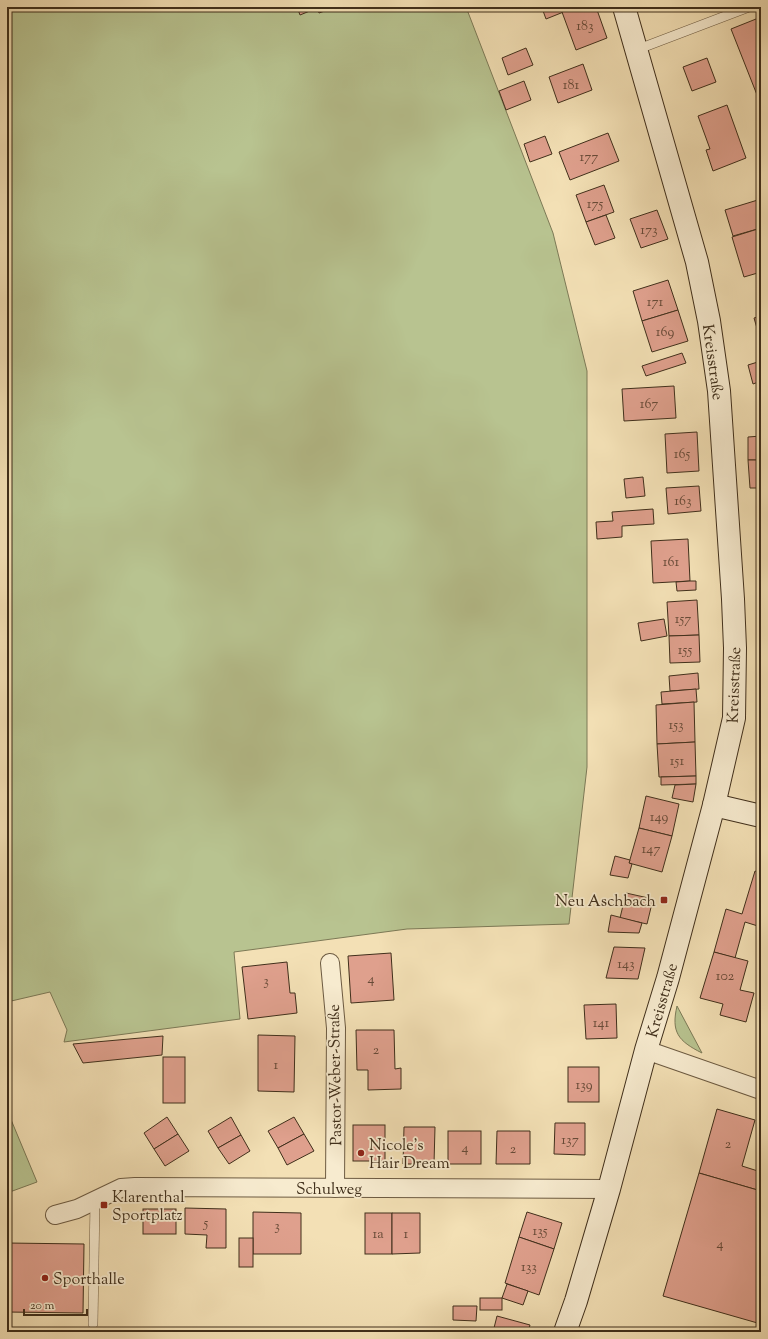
<svg xmlns="http://www.w3.org/2000/svg" width="768" height="1339" font-family="'Sorts Mill Goudy',serif">
<style>
.green{fill:#b8c390;stroke:#7c7956}
.building{fill:#dfa08d;stroke:#402f1b}
.lines{fill:none;stroke-linecap:round;stroke-linejoin:round}
.lane-casing{stroke:#6d5b42;stroke-width:10}
.street-casing{stroke:#6d5b42;stroke-width:20}
.secondary-casing{stroke:#402f1b;stroke-width:24}
.lane{stroke:#f7ebcf;stroke-width:9}
.street{stroke:#f7ebcf;stroke-width:18}
.secondary{stroke:#f7ebcf;stroke-width:22}
.poi-dot{fill:#8f2418;stroke:#f7ebcf;stroke-width:1.5}
.labels{text-anchor:middle;stroke-width:3.5;stroke-linejoin:round;paint-order:stroke}
.number-label{font-size:14px;fill:#684b38}
.street-label{font-size:16px;fill:#402f1b;stroke:#f7ebcf}
.poi-label{font-size:16px;fill:#402f1b;stroke:#f7ebcf;text-anchor:start}
</style>
<rect width="100%" height="100%" fill="#f3e0b5"/>
<filter id="stains"><feTurbulence type="fractalNoise" baseFrequency=".005" numOctaves="4"/><feColorMatrix values="0 0 0 0 .2 0 0 0 0 .09 0 0 0 0 .02 0 0 0 .5 -.17"/></filter>
<radialGradient id="worn" r=".72"><stop offset=".6" stop-color="#630" stop-opacity="0"/><stop offset="1" stop-color="#630" stop-opacity=".3"/></radialGradient>
<g class="green">
<path d="M7,7H466L553,233L587,371V767L569,924L407,929L234,952L240,1019L64,1042L67,1030L50,992L7,1002Z"/>
<path d="M677,1006L702,1053C678,1041 671,1032 677,1006Z"/>
<path d="M7,1110L37,1182L7,1193Z"/>
</g>
<g class="building">
<path d="M297,7H336L319,13L317,8L300,15Z"/>
<path d="M538,7H576L546,19L542,8L539,9Z"/>
<path d="M576,7H596L607,38L576,50L562,12Z"/>
<path d="M761,17V105L731,29Z"/>
<path d="M526,48L533,65L508,75L502,58Z"/>
<path d="M707,58L716,82L692,91L683,67Z"/>
<path d="M583,64L592,90L558,103L549,77Z"/>
<path d="M524,81L531,100L506,110L499,91Z"/>
<path d="M727,105L746,158L713,171L706,150L710,149L698,116Z"/>
<path d="M608,133L619,161L570,180L559,152Z"/>
<path d="M545,136L552,154L530,162L524,144Z"/>
<path d="M604,185L614,212L586,222L576,195Z"/>
<path d="M761,199V228L733,236L725,210Z"/>
<path d="M657,210L668,239L641,248L630,219Z"/>
<path d="M606,215L615,238L595,245L586,222Z"/>
<path d="M761,228V272L744,277L732,237Z"/>
<path d="M668,280L678,310L642,321L633,291Z"/>
<path d="M678,310L688,341L652,352L642,321Z"/>
<path d="M761,316V342L754,318Z"/>
<path d="M682,353L686,363L646,376L642,366Z"/>
<path d="M761,361V381L753,384L748,365Z"/>
<path d="M674,386L676,418L624,421L622,389Z"/>
<path d="M697,432L699,471L667,473L665,434Z"/>
<path d="M761,436V460H748V437Z"/>
<path d="M748,460H761V488H750Z"/>
<path d="M643,477L645,496L626,498L624,479Z"/>
<path d="M699,486L701,511L668,514L666,488Z"/>
<path d="M653,509L654,524L622,526V537L597,539L596,522L613,521L612,512Z"/>
<path d="M688,539L690,581L653,583L651,541Z"/>
<path d="M690,581H696V590L677,591L676,582Z"/>
<path d="M697,600L699,635L669,636L667,602Z"/>
<path d="M664,619L667,636L641,641L638,623Z"/>
<path d="M699,635L700,662L670,663L669,636Z"/>
<path d="M698,673L699,689L670,691L669,676Z"/>
<path d="M696,689L697,702L662,704L661,692Z"/>
<path d="M694,702L695,742L657,744L656,705Z"/>
<path d="M695,742L696,776L659,777L657,744Z"/>
<path d="M696,776V784L661,785V777Z"/>
<path d="M696,784L693,802L672,798L675,785Z"/>
<path d="M646,796L679,804L672,836L639,828Z"/>
<path d="M639,828L672,836L662,872L629,863Z"/>
<path d="M615,856L630,860L629,863L632,864L628,878L610,875Z"/>
<path d="M755,871L761,873V927L745,922L735,958L714,952L726,909L742,914Z"/>
<path d="M626,893L653,899L647,924L620,918Z"/>
<path d="M611,915L642,923L639,933L608,932Z"/>
<path d="M614,947L645,948L638,979L606,978Z"/>
<path d="M714,952L748,961L740,990L754,993L746,1022L720,1015L723,1004L700,998Z"/>
<path d="M391,953L394,1000L351,1003L348,956Z"/>
<path d="M287,962L290,993H295L297,1013L248,1019L242,967Z"/>
<path d="M616,1004L617,1038L586,1039L584,1005Z"/>
<path d="M356,1030H394L395,1069L401,1068V1089L368,1090V1070H357Z"/>
<path d="M258,1035L295,1036L294,1092L258,1091Z"/>
<path d="M163,1036L162,1055L83,1063L73,1044Z"/>
<rect x="163" y="1057" width="22" height="46"/>
<rect x="568" y="1067" width="31" height="35"/>
<path d="M717,1109L755,1120L742,1166L761,1172V1191L699,1173Z"/>
<path d="M167,1117L178,1134L154,1149L144,1133Z"/>
<path d="M231,1117L241,1135L218,1148L208,1131Z"/>
<path d="M294,1117L304,1134L278,1148L268,1131Z"/>
<path d="M555,1123H585V1155L554,1154Z"/>
<rect x="353" y="1125" width="32" height="36"/>
<path d="M404,1127H435L434,1164H403Z"/>
<rect x="448" y="1131" width="33" height="33"/>
<path d="M497,1131H530V1164H496Z"/>
<path d="M178,1134L189,1151L165,1166L154,1149Z"/>
<path d="M304,1134L314,1151L287,1165L278,1148Z"/>
<path d="M241,1135L250,1151L229,1164L218,1148Z"/>
<path d="M699,1173L761,1191V1324L663,1296Z"/>
<path d="M185,1208L226,1209V1248H206L207,1235L185,1234Z"/>
<rect x="143" y="1209" width="33" height="25"/>
<path d="M253,1212L301,1213V1254H253Z"/>
<path d="M527,1212L562,1223L554,1249L519,1237Z"/>
<rect x="365" y="1213" width="27" height="41"/>
<path d="M392,1213H420V1253L392,1254Z"/>
<path d="M519,1237L554,1249L539,1295L505,1283Z"/>
<rect x="239" y="1238" width="14" height="29"/>
<path d="M7,1243L84,1244L83,1313L7,1312Z"/>
<path d="M507,1284L528,1291L523,1305L502,1298Z"/>
<rect x="480" y="1298" width="22" height="12"/>
<path d="M453,1306H477L476,1321L453,1320Z"/>
<path d="M497,1316L530,1325L528,1332H493Z"/>
</g>
<g class="lines">
<g class="lane-casing">
<g id="lane">
<path d="M636,50L749,7"/>
<path d="M93,1324L95,1200"/>
</g>
</g>
<g class="street-casing">
<g id="street">
<path d="M330,963L336,1028L335,1188"/>
<path d="M646,1050L761,1090"/>
<path d="M55,1215L77,1209L121,1188L135,1187L609,1189"/>
</g>
</g>
<g class="secondary-casing">
<g id="secondary">
<path d="M714,805L761,816"/>
<path d="M565,1332L576,1301L609,1189L646,1050L668,978L714,805L734,718L735,648L733,599L719,391L709,321L697,262L624,7"/>
</g>
</g>
<use href="#lane" class="lane"/>
<use href="#street" class="street"/>
<use href="#secondary" class="secondary"/>
</g>
<g class="poi-dot">
<rect x="660" y="896" width="8" height="8" rx="2"/>
<circle cx="361" cy="1153" r="4"/>
<rect x="100" y="1201" width="8" height="8" rx="2"/>
<circle cx="45" cy="1278" r="4"/>
</g>
<g class="labels">
<g class="number-label">
<text x="585" y="30">183</text>
<text x="571" y="89">181</text>
<text x="589" y="161">177</text>
<text x="595" y="208">175</text>
<text x="649" y="234">173</text>
<text x="655" y="306">171</text>
<text x="665" y="336">169</text>
<text x="649" y="408">167</text>
<text x="682" y="458">165</text>
<text x="683" y="505">163</text>
<text x="671" y="566">161</text>
<text x="683" y="623">157</text>
<text x="685" y="654">155</text>
<text x="676" y="729">153</text>
<text x="677" y="765">151</text>
<text x="659" y="821">149</text>
<text x="651" y="853">147</text>
<text x="626" y="968">143</text>
<text x="725" y="980">102</text>
<text x="371" y="983">4</text>
<text x="266" y="985">3</text>
<text x="601" y="1027">141</text>
<text x="376" y="1054">2</text>
<text x="276" y="1069">1</text>
<text x="584" y="1089">139</text>
<text x="570" y="1144">137</text>
<text x="728" y="1148">2</text>
<text x="465" y="1152">4</text>
<text x="513" y="1153">2</text>
<text x="206" y="1227">5</text>
<text x="277" y="1230">3</text>
<text x="540" y="1235">135</text>
<text x="378" y="1238">1a</text>
<text x="406" y="1238">1</text>
<text x="720" y="1248">4</text>
<text x="529" y="1271">133</text>
</g>
<g class="street-label">
<text transform="translate(714 362) rotate(82)" y="6">Kreisstraße</text>
<text transform="translate(733 685) rotate(-88)" y="6">Kreisstraße</text>
<text transform="translate(661 1000) rotate(-74)" y="6">Kreisstraße</text>
<text transform="translate(334 1075) rotate(-91)" y="6">Pastor-Weber-Straße</text>
<text x="329" y="1194">Schulweg</text>
</g>
<g class="poi-label">
<text x="656" y="906" text-anchor="end">Neu Aschbach</text>
<text x="369" y="1150">Nicole's<tspan x="369" dy="18">Hair Dream</tspan></text>
<text x="112" y="1202">Klarenthal<tspan x="112" dy="18">Sportplatz</tspan></text>
<text x="53" y="1284">Sporthalle</text>
</g>
</g>
<rect width="768" height="1339" fill="none" stroke="#f3e0b5" stroke-width="24"/>
<rect x="8" y="8" width="752" height="1323" fill="none" stroke="#402f1b" stroke-width="2"/>
<rect x="12" y="12" width="744" height="1315" fill="none" stroke="#402f1b"/>
<path d="M24 1309v6h63v-6" fill="none" stroke="#402f1b" stroke-width="2"/>
<text x="30" y="1309" font-size="12" fill="#402f1b" stroke="#f7ebcf" stroke-width="3" paint-order="stroke">20 m</text>
<rect width="100%" height="100%" filter="url(#stains)"/>
<rect width="100%" height="100%" fill="url(#worn)"/>
</svg>
